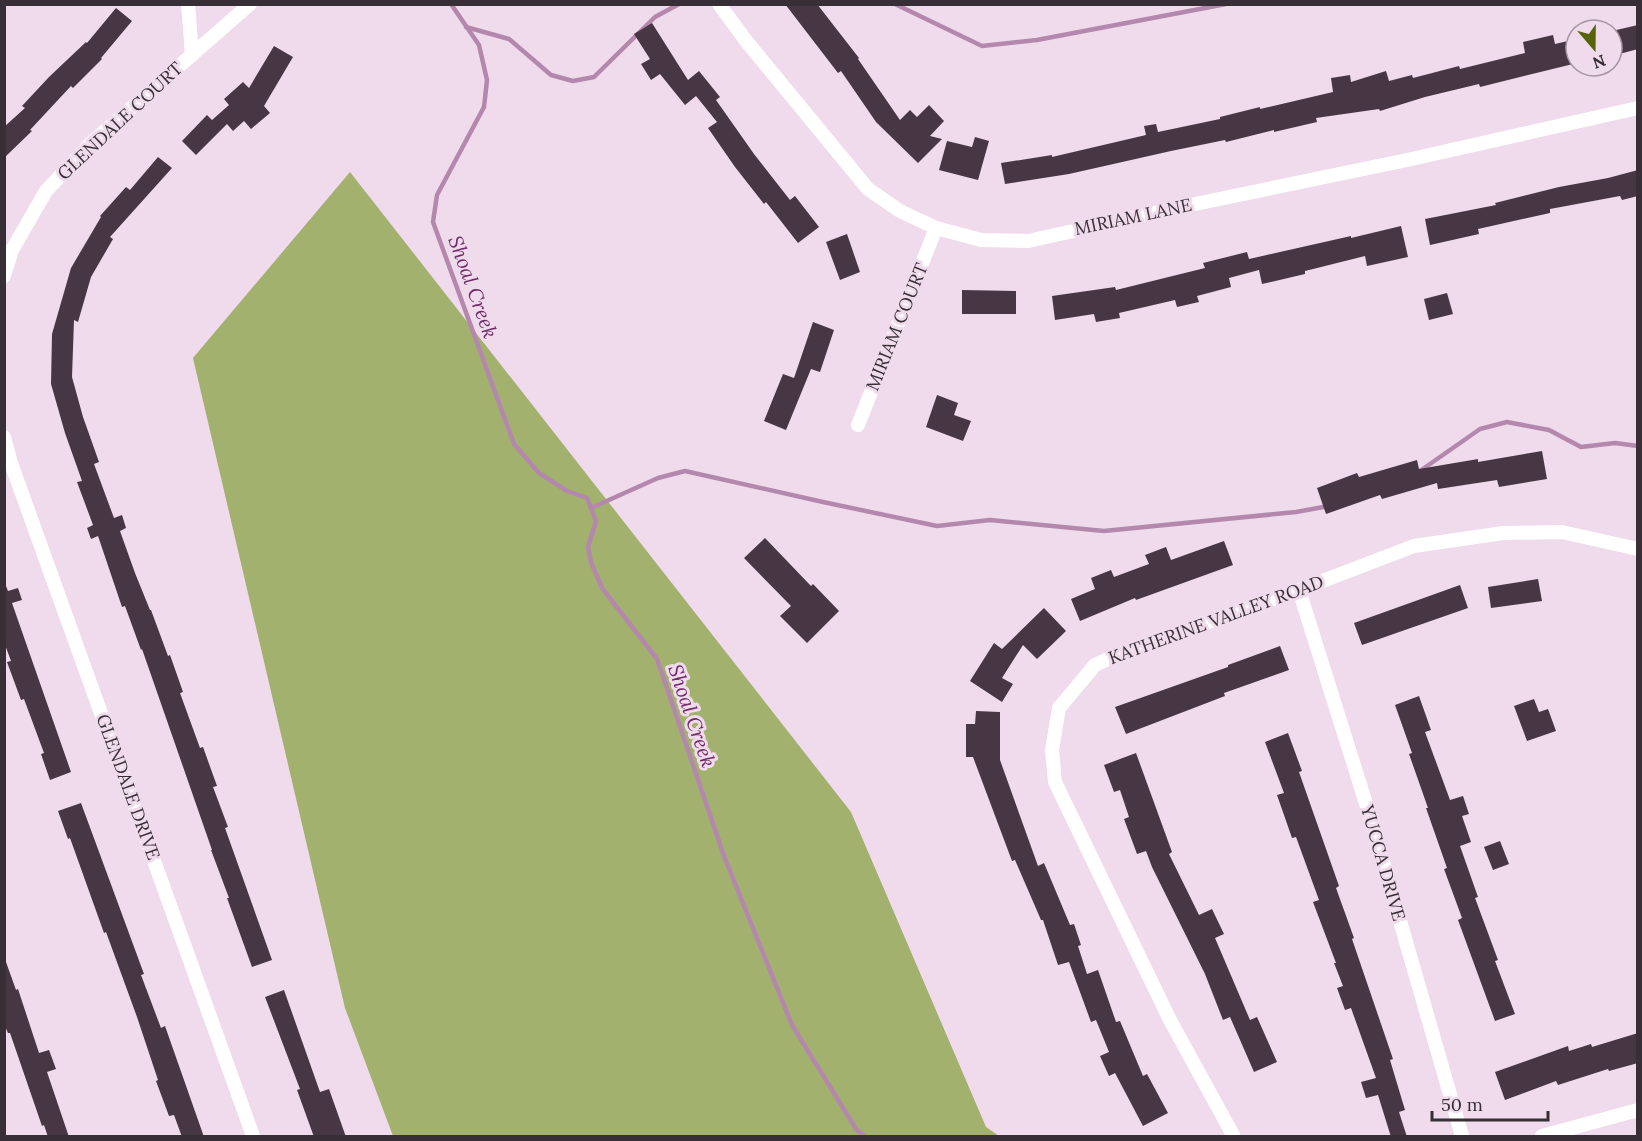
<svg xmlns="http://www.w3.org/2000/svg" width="1642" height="1141" font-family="Lora,serif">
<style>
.forest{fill:#a2b16d}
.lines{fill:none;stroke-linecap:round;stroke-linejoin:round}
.stream{stroke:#b488ac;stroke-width:4.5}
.building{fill:#473744}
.street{stroke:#fff;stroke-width:14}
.labels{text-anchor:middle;stroke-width:6;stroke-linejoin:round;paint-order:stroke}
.street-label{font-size:18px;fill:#372f35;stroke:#efdbeb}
.water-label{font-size:20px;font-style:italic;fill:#6f2c68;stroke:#efdbeb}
</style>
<rect width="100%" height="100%" fill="#efdbeb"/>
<path class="forest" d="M350,172L851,812L986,1127L999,1136H393L345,1008L193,358Z"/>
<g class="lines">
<g class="stream">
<path d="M451,4L479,45L487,80L484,107L437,195L433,222L514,444L539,473L567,491L587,498L596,521L588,547L591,562L602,588L657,659L724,856L792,1025L856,1129L864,1136"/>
<path d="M895,4L982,46L1037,40L1226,4"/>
<path d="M466,27L509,39L551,75L573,81L594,77L655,17L679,4"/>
<path d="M1420,471L1480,429L1507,422L1549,430L1581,447L1615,443L1638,446"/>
<path d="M591,508L658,478L685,471L823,502L937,526L990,520L1104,531L1296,512L1329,506"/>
</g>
</g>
<g class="building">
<path d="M785,4H817L859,58L858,59L900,120L910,110L917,117L929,105L944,121L930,136L942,139L918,163L876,122L841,71L838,73Z"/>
<path d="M116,8L132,21L101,58L102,59L73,88L71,86L30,130L32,131L4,158V127L25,108L22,106L49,77L86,42L87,43Z"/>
<path d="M652,23L688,80L699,71L720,97L716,100L754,154L790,200L795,196L819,227L798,243L766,202L764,204L735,167L708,128L717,122L696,96L685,105L660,74L651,80L641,64L650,59L634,34Z"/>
<path d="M1638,25V49L1612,56V31Z"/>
<path d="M1553,35L1555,44L1568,41L1573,64L1480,87L1479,84L1425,97L1380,111L1379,109L1316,118L1317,122L1274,132V130L1226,142L1225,140L1171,151L1069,174L1005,184L1001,163L1052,155V157L1146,135L1144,126L1156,124L1158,132L1220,119V117L1260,107V109L1333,92L1331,78L1350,75L1351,82L1386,71L1389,81L1412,75L1413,78L1459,66L1460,69L1525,53L1523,42Z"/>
<path d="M274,46L293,57L264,106L270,113L251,129L244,121L233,131L227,124L196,155L182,141L207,115L212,120L229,105L224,99L243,82L249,88Z"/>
<path d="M975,137L989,141L978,180L939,170L947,141L972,147Z"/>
<path d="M158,157L172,168L110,237L113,239L91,277L78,322L74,320L72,377L83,417L99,462L94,464L114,518L122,515L126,528L120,531L135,573L150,610H151L168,656L170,655L183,692L180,693L200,748L203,747L217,786L213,787L228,827L225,828L272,960L252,967L227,898H229L211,850H212L142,649L141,650L125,606L122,607L98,536L91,539L87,528L93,525L77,482L82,481L65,433L51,384L52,334L71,268L101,217L100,216L126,187L130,190Z"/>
<path d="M1638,170V196L1622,200L1620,196L1550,209V213L1478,229L1479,234L1430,245L1425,219L1496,205L1495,203L1559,187L1608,178Z"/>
<path d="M1401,226L1408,257L1367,266L1365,256L1305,271V274L1262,284L1259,270L1229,278L1231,287L1197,296L1199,302L1177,307L1175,300L1119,313L1120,318L1096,322L1094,314L1055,320L1052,296L1115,287L1116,290L1205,268L1203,263L1247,252L1249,259L1351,236V238Z"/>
<path d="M847,234L860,272L840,280L826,242Z"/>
<path d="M962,290L1016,291V314H962Z"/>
<path d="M1447,293L1453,314L1429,320L1424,299Z"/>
<path d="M813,322L834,330L820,372L811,369L786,430L764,421L783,374L794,378Z"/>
<path d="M937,395L958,403L954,415L971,421L963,441L926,427Z"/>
<path d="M1542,451L1547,479L1499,487L1497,480L1438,489L1437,483L1382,499L1380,495L1326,514L1317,488L1357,473L1359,477L1417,460L1419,469L1478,459V462Z"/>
<path d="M765,538L811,586L813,584L839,611L807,643L780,616L791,606L744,558Z"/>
<path d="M1224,541L1233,565L1136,600L1135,598L1080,621L1071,599L1095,589L1091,578L1111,570L1114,577L1149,564L1145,555L1166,547L1171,560Z"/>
<path d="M1538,579L1542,601L1491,608L1488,587Z"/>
<path d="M1460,585L1468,608L1362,645L1354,623Z"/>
<path d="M4,586H6L8,591L18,588L22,600L12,603L71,772L50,780L41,754L44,753L24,699L21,700L7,662L11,661L4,642Z"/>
<path d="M1044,608L1066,631L1037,659L1023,645L1002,678L1013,684L1002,702L970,681L994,643L1002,649Z"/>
<path d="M1280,646L1289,670L1224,693L1225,696L1126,734L1115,707L1228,667V665Z"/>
<path d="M1419,696L1431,730L1425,732L1450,800L1463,796L1469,814L1462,816L1471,842L1460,846L1478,897L1475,898L1498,960L1495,961L1515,1014L1495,1021L1458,920L1462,918L1444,869L1447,868L1426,808H1428L1409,754L1412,753L1395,705Z"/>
<path d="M1534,699L1539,712L1548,709L1556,731L1527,741L1514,706Z"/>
<path d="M976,711L1000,712V760L1038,866L1044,863L1070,925L1074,924L1081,945L1078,946L1087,974L1098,970L1116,1022L1120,1021L1143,1076L1147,1074L1168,1113L1143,1126L1115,1073L1109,1076L1100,1056L1109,1052L1096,1020L1091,1022L1069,962L1058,965L1043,920H1041L1015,860L1012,861L973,757H966V724H975Z"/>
<path d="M1288,733L1302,771L1299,772L1339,886L1336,888L1354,938L1352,939L1393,1059L1390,1060L1405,1110L1399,1112L1407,1137H1391L1378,1095L1366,1098L1361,1082L1376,1078L1351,1008L1345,1010L1337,988L1343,986L1334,963H1336L1313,902L1319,900L1296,837L1292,838L1277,795L1284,793L1265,742Z"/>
<path d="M1136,753L1172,852L1169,854L1199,915L1212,909L1224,934L1215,938L1250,1020L1257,1017L1277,1062L1254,1072L1230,1017L1223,1020L1205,974L1152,867L1146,851L1137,854L1124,819L1129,817L1120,790L1114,792L1104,765Z"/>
<path d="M81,803L144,974L141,975L161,1028L165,1026L204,1137H182L174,1115L169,1116L156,1081L158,1080L137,1017L106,932L104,933L70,838L68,839L58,811Z"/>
<path d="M1500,841L1509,864L1493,870L1484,847Z"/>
<path d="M4,962H6L16,990L18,989L39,1053L49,1050L56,1069L47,1072L69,1137H48L44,1125L42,1126L10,1033H8L4,1024Z"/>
<path d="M284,990L320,1092L329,1089L346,1137H314L297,1090L300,1089L265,997Z"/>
<path d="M1638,1033V1063L1609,1071L1608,1069L1558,1085L1556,1081L1505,1100L1495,1072L1568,1046L1569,1051L1591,1044L1592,1047Z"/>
</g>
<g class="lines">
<g class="street">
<path d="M188,4L192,55"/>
<path d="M719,4L747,42L868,189L900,211L936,228L981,240L1028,241L1200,203L1407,160L1638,108"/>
<path d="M4,276L12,250L46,191L90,144L250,4"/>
<path d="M858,425L936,228"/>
<path d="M4,437L11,463L253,1136"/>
<path d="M1299,590L1368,810L1462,1136"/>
<path d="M1233,1135L1170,1020L1055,782L1052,750L1059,708L1095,665L1123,652L1299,590L1414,546L1503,533L1562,532L1638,549"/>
<path d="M1542,1136L1638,1110"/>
</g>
</g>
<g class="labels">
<g class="street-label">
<text transform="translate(120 121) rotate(-43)" y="6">GLENDALE COURT</text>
<text transform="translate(1133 217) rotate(-12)" y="6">MIRIAM LANE</text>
<text transform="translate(897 327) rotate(-68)" y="6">MIRIAM COURT</text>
<text transform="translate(1216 620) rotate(-20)" y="6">KATHERINE VALLEY ROAD</text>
<text transform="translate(128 787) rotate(70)" y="6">GLENDALE DRIVE</text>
<text transform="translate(1383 863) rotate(74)" y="6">YUCCA DRIVE</text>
</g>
<g class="water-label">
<text transform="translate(473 287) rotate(70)" y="7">Shoal Creek</text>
<text transform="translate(692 716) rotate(71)" y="7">Shoal Creek</text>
</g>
</g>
<rect width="1642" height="1141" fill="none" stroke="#372f35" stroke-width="12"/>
<g transform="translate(1594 48) rotate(160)"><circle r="28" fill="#efdbeb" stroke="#a596a2" stroke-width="1.5"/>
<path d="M0-4.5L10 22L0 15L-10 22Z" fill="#566409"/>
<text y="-9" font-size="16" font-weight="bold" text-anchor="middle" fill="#372f35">N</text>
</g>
<path d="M1432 1111v9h116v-9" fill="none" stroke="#372f35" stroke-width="3"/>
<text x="1441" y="1111" font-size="18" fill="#372f35" stroke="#efdbeb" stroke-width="4.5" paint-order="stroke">50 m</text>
</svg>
